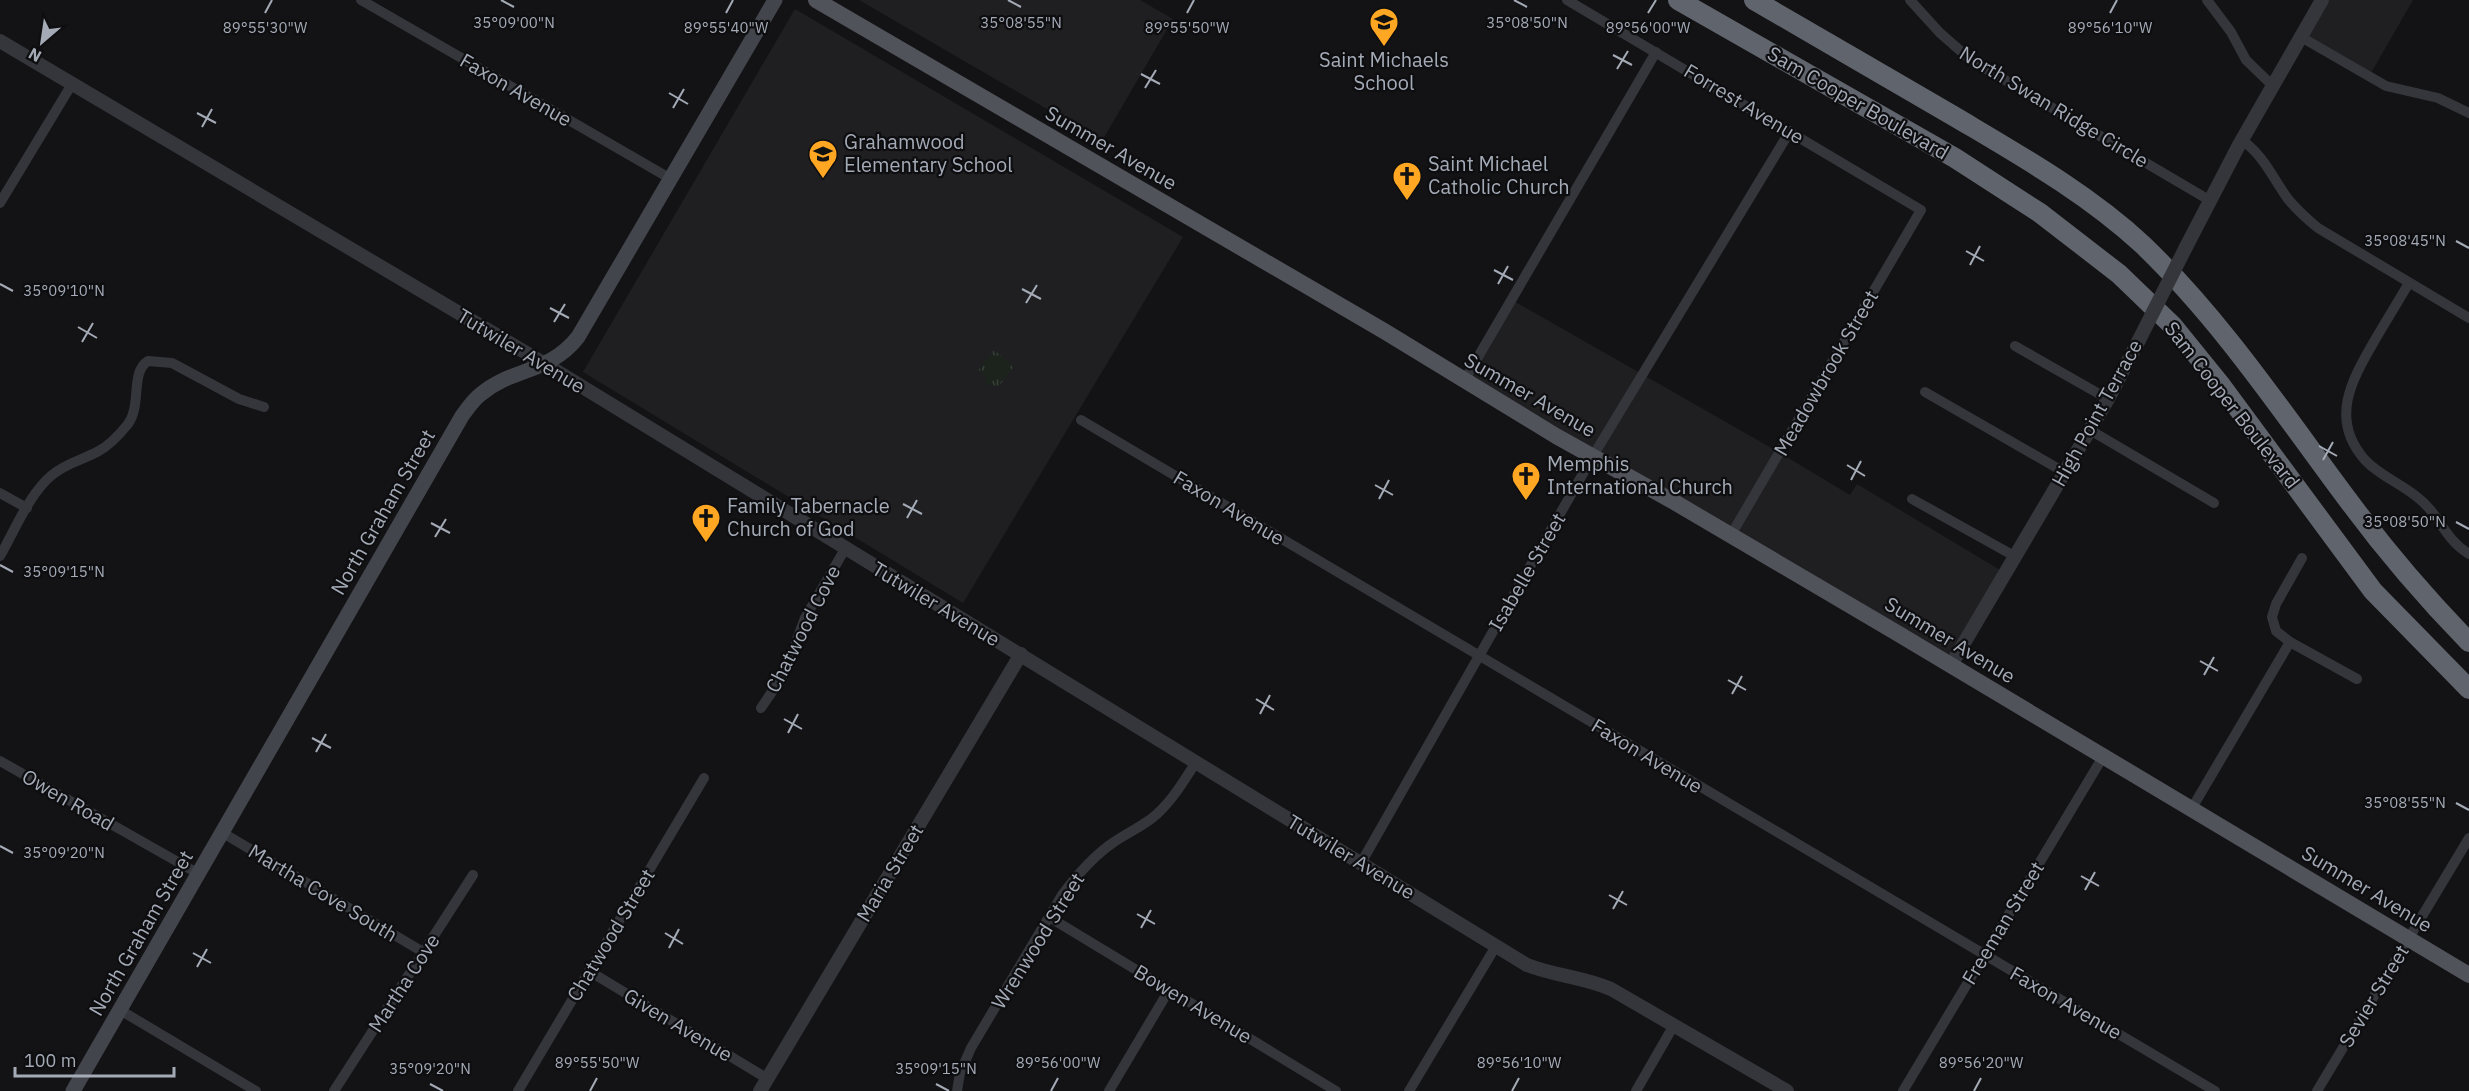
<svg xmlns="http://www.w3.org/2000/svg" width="2469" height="1091" font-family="'IBM Plex Sans',sans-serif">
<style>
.built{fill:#1f1f22}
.park{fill:url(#park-tufts)}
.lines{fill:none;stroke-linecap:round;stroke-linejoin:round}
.minor{stroke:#34363b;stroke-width:10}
.tertiary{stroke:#34363b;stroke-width:14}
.secondary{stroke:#42454b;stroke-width:15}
.primary{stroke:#50535a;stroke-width:16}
.motorway{stroke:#60646c;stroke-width:20}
.tertiary-bridge{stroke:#34363b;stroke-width:14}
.ticks{fill:none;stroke:#a4abb7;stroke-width:2}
.labels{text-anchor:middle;stroke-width:4.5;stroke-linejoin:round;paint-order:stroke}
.poi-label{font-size:20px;fill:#a4abb7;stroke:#0e0e10;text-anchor:start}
.street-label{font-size:20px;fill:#a4abb7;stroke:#0e0e10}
.ticks-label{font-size:15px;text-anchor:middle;fill:#a4abb7;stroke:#0e0e10;stroke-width:4.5;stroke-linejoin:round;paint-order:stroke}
</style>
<defs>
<pattern id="park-tufts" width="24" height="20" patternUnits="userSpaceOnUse" patternTransform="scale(1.5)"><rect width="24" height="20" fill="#1b231c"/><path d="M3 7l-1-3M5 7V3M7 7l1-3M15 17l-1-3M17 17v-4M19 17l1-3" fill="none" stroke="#39403b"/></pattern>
</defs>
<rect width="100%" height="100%" fill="#131315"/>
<g class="built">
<path d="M859,0H1140L1173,19L1102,141Z"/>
<path d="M2322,0H2413L2371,73L2301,37Z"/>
<path d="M795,9L1183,237L963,603L583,372Z"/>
<path d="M1512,300L1775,450L1850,495L1857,484L2005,573L1951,665L1464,381Z"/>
</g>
<path class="park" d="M994,350L1014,366L999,386L987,385L985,376L978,371Z"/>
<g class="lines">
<g class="minor">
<path d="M361,0L671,179"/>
<path d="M1567,0L1921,210L1731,535"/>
<path d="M1910,0L1940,33L1971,60L2209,200"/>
<path d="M2207,0L2231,32L2246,60L2273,86"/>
<path d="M2301,37L2386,86L2438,98L2469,113"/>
<path d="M2242,140C2265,157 2272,177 2288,199C2297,210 2307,219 2318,228L2469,318"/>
<path d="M0,203L72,84"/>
<path d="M2409,283C2398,301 2387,320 2376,338C2353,378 2328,418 2365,460C2380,476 2400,483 2417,497C2440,514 2443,538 2469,554"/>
<path d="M2015,346L2108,399"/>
<path d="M1464,381L1656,52"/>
<path d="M1925,392L2064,472"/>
<path d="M1081,420L2215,1091"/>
<path d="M2090,430L2214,503"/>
<path d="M0,493L27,508"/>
<path d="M1912,499L2016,557"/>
<path d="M0,556C15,530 29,494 52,475C66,463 82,460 97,452C109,446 120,434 128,424C142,405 130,372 148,361L172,363L239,399L264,407"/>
<path d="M2302,558L2276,604L2272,617L2276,631L2290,642L2357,679"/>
<path d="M761,708L784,674L805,618L845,549"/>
<path d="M0,761L199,874"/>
<path d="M2192,808L2290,642"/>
<path d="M223,833L423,952"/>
<path d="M1361,863L1593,456L1790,131"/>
<path d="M1049,917L1336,1091"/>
<path d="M589,971L768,1079"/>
<path d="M120,1010L256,1091"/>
<path d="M334,1091L473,875"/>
<path d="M518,1091L704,778"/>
<path d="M957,1091L960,1073L971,1048L1062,895C1077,875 1093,856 1114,842C1128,832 1144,826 1157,814C1173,799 1184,781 1196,762"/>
<path d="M1109,1091L1169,990"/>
<path d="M1409,1091L1496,946"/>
<path d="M1636,1091L1674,1025"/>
<path d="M1903,1091L2104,755"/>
<path d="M2317,1091L2469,838"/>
</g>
<g class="tertiary">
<path d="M0,41L545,364L1527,965C1555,976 1584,977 1611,989L1787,1091"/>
<path d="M2186,247L2239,145L2322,0"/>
<path d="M1951,665L2108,399L2139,340"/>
<path d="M760,1091L1021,654"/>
</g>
<path class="secondary" d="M73,1091L462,416C468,408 473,400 481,394C511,368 549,374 578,337L775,0"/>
<path class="primary" d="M816,0L1384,331L1556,436L1676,503L1892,630L2469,975"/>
<g class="motorway">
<path d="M1678,0L1955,158L2040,213L2119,274L2173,326L2220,384L2373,591L2469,689"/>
<path d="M1754,0C1822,39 1889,79 1957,118C2021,156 2088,194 2143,245C2222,321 2283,413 2348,500C2385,550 2426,598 2469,642"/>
</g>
<path class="tertiary-bridge" d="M2139,340L2186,247"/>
</g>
<path class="ticks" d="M501,0L514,7M1008,0L1021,7M1514,0L1527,7M265,13L272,0M726,13L733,0M1187,13L1194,0M1648,13L1656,0M2110,13L2117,0M1613,55L1632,65M1617,69L1628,51M1141,74L1160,84M1145,88L1156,70M669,93L688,104M673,108L684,89M197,113L216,123M202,127L212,109M2456,241L2469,248M1966,251L1984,261M1970,265L1980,246M1494,270L1513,280M0,284L13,291M1498,284L1508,266M1022,289L1041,299M1026,303L1037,285M550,308L569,318M554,322L565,304M78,327L97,338M82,342L93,323M2319,446L2337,456M2323,460L2333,442M1847,465L1865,476M1851,480L1861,461M1375,485L1393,495M1379,499L1389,480M903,504L922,514M907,518L917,500M2456,522L2469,529M431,523L450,533M435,537L446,519M0,565L13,572M2200,661L2218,671M2204,675L2214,657M1728,680L1746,690M1732,694L1742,676M1256,699L1274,710M1260,714L1270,695M784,719L802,729M788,733L798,714M312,738L331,748M316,752L326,734M2456,803L2469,810M0,846L13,853M2081,876L2099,886M2085,890L2095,872M1609,895L1627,905M1613,909L1623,891M1137,914L1155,924M1141,928L1151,910M665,933L683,944M669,948L679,929M193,953L211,963M197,967L207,949M430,1084L443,1091M936,1084L949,1091M590,1091L597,1078M1051,1091L1058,1078M1512,1091L1519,1078M1974,1091L1981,1078"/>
<defs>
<g id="school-pin" transform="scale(1.5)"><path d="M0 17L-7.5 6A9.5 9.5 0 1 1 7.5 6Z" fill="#ffa622" stroke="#0e0e10"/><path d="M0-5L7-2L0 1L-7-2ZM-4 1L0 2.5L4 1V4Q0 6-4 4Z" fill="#111"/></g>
<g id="church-pin" transform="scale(1.5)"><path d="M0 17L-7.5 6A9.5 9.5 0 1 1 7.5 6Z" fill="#ffa622" stroke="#0e0e10"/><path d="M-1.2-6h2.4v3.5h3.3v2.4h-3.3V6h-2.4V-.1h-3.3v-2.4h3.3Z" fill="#111"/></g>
</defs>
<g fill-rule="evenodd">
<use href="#school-pin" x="1384" y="22"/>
<use href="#school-pin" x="823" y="154"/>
<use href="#church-pin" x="1407" y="176"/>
<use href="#church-pin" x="1526" y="476"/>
<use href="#church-pin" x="706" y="518"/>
</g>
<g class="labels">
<g class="poi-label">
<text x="1384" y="67" text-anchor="middle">Saint Michaels<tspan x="1384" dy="23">School</tspan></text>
<text x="844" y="149">Grahamwood<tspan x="844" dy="23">Elementary School</tspan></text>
<text x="1428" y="171">Saint Michael<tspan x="1428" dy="23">Catholic Church</tspan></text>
<text x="1547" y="471">Memphis<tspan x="1547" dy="23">International Church</tspan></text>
<text x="727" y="513">Family Tabernacle<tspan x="727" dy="23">Church of God</tspan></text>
</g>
<g class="street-label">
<text transform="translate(516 90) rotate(30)" y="7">Faxon Avenue</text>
<text transform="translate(1858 103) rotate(30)" y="7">Sam Cooper Boulevard</text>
<text transform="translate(1744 104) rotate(31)" y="7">Forrest Avenue</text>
<text transform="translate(2054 107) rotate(31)" y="7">North Swan Ridge Circle</text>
<text transform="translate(1111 148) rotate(30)" y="7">Summer Avenue</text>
<text transform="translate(521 351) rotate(31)" y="7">Tutwiler Avenue</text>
<text transform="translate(1826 373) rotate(-60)" y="7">Meadowbrook Street</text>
<text transform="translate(1530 395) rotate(30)" y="7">Summer Avenue</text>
<text transform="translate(2232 405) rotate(52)" y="7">Sam Cooper Boulevard</text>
<text transform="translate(2097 413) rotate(-61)" y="7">High Point Terrace</text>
<text transform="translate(1229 508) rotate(31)" y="7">Faxon Avenue</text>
<text transform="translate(383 512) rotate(-60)" y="7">North Graham Street</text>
<text transform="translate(1527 572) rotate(-60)" y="7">Isabelle Street</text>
<text transform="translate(936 604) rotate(31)" y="7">Tutwiler Avenue</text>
<text transform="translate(803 629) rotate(-63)" y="7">Chatwood Cove</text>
<text transform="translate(1950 640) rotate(31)" y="7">Summer Avenue</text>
<text transform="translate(1647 756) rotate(31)" y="7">Faxon Avenue</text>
<text transform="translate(68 800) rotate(30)" y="7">Owen Road</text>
<text transform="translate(1351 857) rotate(31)" y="7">Tutwiler Avenue</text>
<text transform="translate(890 873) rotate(-59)" y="7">Maria Street</text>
<text transform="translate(2367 889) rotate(31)" y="7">Summer Avenue</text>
<text transform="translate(323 893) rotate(31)" y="7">Martha Cove South</text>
<text transform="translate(2003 923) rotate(-59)" y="7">Freeman Street</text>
<text transform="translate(141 933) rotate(-60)" y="7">North Graham Street</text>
<text transform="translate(611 935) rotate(-59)" y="7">Chatwood Street</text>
<text transform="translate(1038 941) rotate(-58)" y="7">Wrenwood Street</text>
<text transform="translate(404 983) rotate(-57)" y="7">Martha Cove</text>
<text transform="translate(2374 996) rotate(-59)" y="7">Sevier Street</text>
<text transform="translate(2066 1003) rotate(30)" y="7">Faxon Avenue</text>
<text transform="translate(1193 1004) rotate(31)" y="7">Bowen Avenue</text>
<text transform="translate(678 1025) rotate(31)" y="7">Given Avenue</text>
</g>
</g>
<g class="ticks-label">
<text x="514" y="28">35°09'00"N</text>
<text x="1527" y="28">35°08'50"N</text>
<text x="1021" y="28">35°08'55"N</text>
<text x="265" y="33">89°55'30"W</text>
<text x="726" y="33">89°55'40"W</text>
<text x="1187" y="33">89°55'50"W</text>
<text x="1648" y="33">89°56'00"W</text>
<text x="2110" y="33">89°56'10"W</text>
<text x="2405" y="246">35°08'45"N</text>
<text x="64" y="296">35°09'10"N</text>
<text x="2405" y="527">35°08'50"N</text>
<text x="64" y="577">35°09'15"N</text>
<text x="2405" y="808">35°08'55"N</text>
<text x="64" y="858">35°09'20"N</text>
<text x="597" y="1068">89°55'50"W</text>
<text x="1058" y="1068">89°56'00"W</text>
<text x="1519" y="1068">89°56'10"W</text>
<text x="1981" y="1068">89°56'20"W</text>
<text x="430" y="1074">35°09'20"N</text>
<text x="936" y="1074">35°09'15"N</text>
</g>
<g transform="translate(42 42) rotate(209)" stroke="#0e0e10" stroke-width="4.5" paint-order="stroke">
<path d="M0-4.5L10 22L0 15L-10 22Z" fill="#a4abb7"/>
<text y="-9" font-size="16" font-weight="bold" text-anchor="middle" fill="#a4abb7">N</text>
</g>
<path d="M15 1067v9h159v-9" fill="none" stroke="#a4abb7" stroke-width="3"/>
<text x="24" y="1067" font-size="18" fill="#a4abb7" stroke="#0e0e10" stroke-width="4.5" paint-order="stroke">100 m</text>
</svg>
